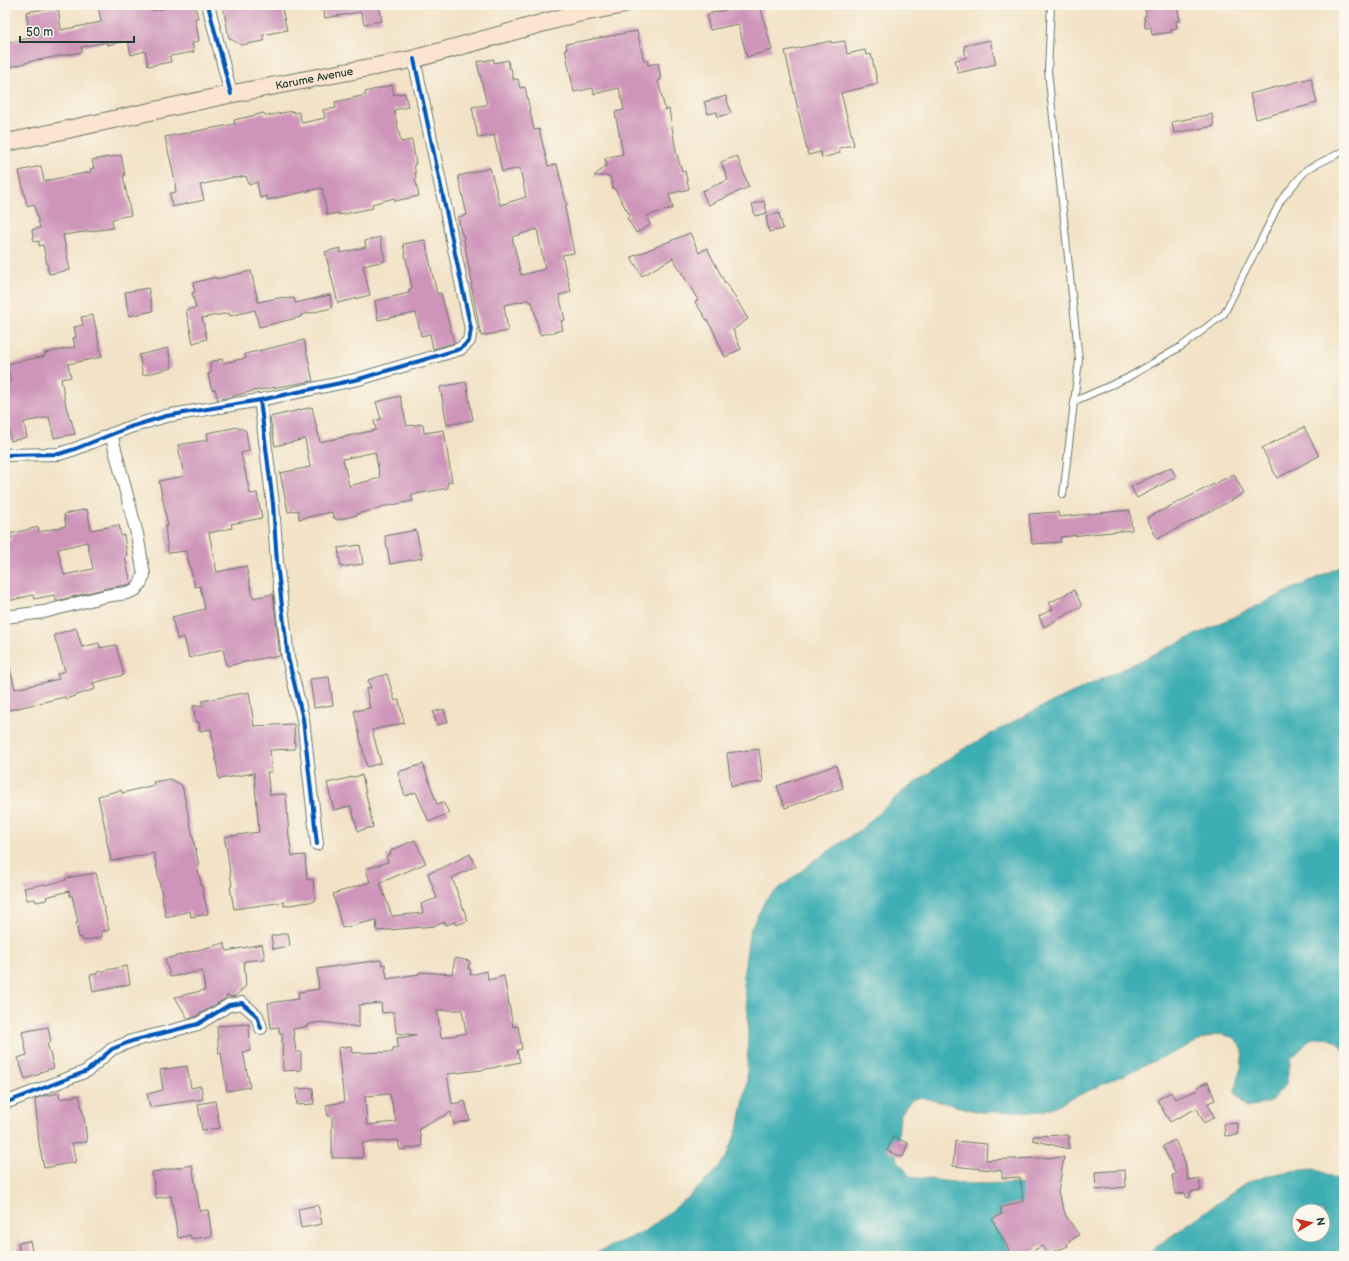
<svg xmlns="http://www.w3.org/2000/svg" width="1349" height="1261" font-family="'Balsamiq Sans',sans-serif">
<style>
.water{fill:#3caeb4;stroke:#2e7674;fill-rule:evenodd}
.building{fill:#ce94b9;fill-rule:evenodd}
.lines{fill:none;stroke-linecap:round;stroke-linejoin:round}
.service-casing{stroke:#697767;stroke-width:8}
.minor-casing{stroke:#697767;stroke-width:14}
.secondary-casing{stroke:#697767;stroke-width:19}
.service{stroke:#fff;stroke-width:6}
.minor{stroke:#fff;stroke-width:12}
.secondary{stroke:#fce5d0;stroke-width:17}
.cycleway-casing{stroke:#fbf7ec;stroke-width:6}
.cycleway{stroke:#0057b8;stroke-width:4}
.labels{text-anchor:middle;stroke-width:4;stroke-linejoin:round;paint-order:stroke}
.street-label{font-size:11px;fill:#1f3d34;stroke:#fbf7ec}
</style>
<rect width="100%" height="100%" fill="#fbf7ec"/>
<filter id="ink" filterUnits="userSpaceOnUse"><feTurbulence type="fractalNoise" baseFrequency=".025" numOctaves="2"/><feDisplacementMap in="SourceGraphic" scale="8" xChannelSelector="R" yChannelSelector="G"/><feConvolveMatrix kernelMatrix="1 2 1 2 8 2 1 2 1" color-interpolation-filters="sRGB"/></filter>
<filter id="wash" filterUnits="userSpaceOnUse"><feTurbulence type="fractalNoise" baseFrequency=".012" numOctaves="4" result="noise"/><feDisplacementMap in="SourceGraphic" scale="16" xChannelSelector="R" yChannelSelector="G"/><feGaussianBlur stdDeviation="0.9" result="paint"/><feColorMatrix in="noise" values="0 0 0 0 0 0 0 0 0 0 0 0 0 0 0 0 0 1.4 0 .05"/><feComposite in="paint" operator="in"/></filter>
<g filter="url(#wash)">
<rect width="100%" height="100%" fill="#f2e2c6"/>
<g class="water">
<path d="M1344,565V1053C1337,1037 1328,1038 1312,1038L1291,1059L1286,1084L1269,1103L1246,1107L1235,1092L1237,1080L1241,1068L1243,1050L1235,1038L1220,1034L1205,1038L1044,1111L980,1112L921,1097L911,1100L900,1115L896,1157L910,1177L970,1184L1013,1183L1057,1194L1064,1209L1046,1238L1030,1256H589L647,1230L685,1200L714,1173L728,1155L739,1124L747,1084L748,1013L743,977L750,930L766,899L815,860L859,831L902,792L958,752L1029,713Z"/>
<path d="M1315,1169L1344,1182V1256H1143L1246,1183L1270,1175L1291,1171ZM1299,1211H1323V1235H1299Z"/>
</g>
<g id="blocks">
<g class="building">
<path d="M98,5H151L152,11L182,5H195L198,18H195L199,41L192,43L194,52L170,56L171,62L148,66L145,51L131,55L128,41L107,45V42L81,47L82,52L32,61L8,68L5,54V43L30,38L26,12L58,7L61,30L101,22Z"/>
<path d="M223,5H281L287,30L263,35L264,41L241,45L229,38Z"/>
<path d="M323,5H379L382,21L364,24L361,12L325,18Z"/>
<path d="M750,5H760L772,50L747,57L738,24L710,30L707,17H708V14L730,9V11Z"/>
<path d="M1147,5H1174V7H1177L1180,21H1176L1177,28L1171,29L1172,32L1152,35L1151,27L1145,28L1144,16H1146L1145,7L1147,6Z"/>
<path d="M637,31L644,61L647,60L648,65L658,63L661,80H658L665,110L669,109L676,151L682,172L685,171L689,189L669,194L673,208L646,216L650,225L636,233L627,218L630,216L614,188L613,189L610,176H594L607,165L605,158L623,154L615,112L624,110L619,88L594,94L593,88L574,92L565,49H567L566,44Z"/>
<path d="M990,40L996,64L958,73L955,60L966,58L964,46Z"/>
<path d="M831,41V43L845,41L847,54L865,50L866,55L871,54L878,84L841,93L854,145L839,148L840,153L822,158L821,152L808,155L785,51Z"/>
<path d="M494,59V63L508,60L509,68H511L513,79H518L520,88L525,87L534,130L539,129L548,166L557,164L567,207L565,208L574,253L562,255L571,292L559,295L565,320L561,321L563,330L540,335L532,302H529L528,300L504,305L508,331L481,336L471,284L472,283L463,235H462L458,217L467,215L458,176L490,168L500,205L526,197L520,168L502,172L494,135L478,138L472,107L487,105L477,62ZM537,229L545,269L521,275L512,237Z"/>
<path d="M1311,78L1317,103L1256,119L1250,94Z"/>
<path d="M392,85L394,95L405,93L408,107L394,110L401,142L412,140L416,164H414L416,177L415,178L419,196L395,201L394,198L372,204L373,208L339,215V213L327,215L322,188L267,200V196L260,198L257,182L249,185L246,176L235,178L234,177L200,185L204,200L172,207L170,193L176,192L175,185H176L165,137L235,124L234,120L264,113L266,116L293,111L294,113L299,112L302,123L325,118L323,110L336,108L335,102L366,95L365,92Z"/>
<path d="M726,96L731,113L718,117L717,112L708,114L704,102Z"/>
<path d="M1212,114L1214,126L1174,133L1172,122Z"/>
<path d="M121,155L125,176H123L131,215L112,219L113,228L63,235L70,270L49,274L43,245L39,246V241L34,242L32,230L40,228L34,204L27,206L19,171L41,166L44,181L91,172L90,169L94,168L92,160Z"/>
<path d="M737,156L749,187L708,205L702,191L728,180L721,162Z"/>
<path d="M764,201L767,213L755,216L752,204Z"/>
<path d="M779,213L783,229L769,232L766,216Z"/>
<path d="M690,233L699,253L707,248L725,283L726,282L748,319L733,330L741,349L725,357L712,328L695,302L698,300L673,258L642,276L631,257Z"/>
<path d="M380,237L385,261L363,266L370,295L338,303L325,252L340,248L341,253L366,247L365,241Z"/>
<path d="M425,240L437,294L441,293L454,343L433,349L430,334L421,336L416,313L378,320L375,301L409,293V289L412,288L403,244Z"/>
<path d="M251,271L258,302L284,297V299L294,298L295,303L330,295L332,308L301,315V317L259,327L255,310L230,316L229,313L202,318L207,339L193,343L186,310L196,308L192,293L195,292L193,283L216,277V279Z"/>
<path d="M148,288L153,311L129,316L125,292Z"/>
<path d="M93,315L102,357L68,364L71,377L61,379L66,406L70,420L71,419L75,434L54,438L49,417L24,422L27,437L11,441L8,426H5V383L11,382L7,364L45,356V353L75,347L73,338L76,337L74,327L83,325L81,317Z"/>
<path d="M304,340L313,381L253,391L218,400L215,389L212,390L208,374L211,373L210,362L222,359L223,363L246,358L245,354Z"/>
<path d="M168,348L172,368L143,375L139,355Z"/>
<path d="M466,382L473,420L447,425L440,387Z"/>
<path d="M400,396L407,426L423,424L424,433L444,430L452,482L447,483L448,488L411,495L413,501L381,507L382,508L357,514V515L336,520L335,517L333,518L332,512L299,519L298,510L288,512L280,473L310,467L305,439L275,446L270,417L312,407L320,442L376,430L374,421L381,419L376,402ZM375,452L380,478L349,486L343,459Z"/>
<path d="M238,427L246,431L249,451L241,453L250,494L257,493L262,518L231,524L232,528L209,533L217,572L246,566L253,598L273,594L280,656L269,658L268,657L227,666L223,649L189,658L184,637L177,639L172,617L205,609L200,586L195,587L186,551L168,553L165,526H168L159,481L184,476L178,445L208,440L207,433Z"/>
<path d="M1304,427L1319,456L1277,478L1262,448Z"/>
<path d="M1171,467L1176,477L1137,498L1131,487Z"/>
<path d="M1234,474L1244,494L1157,539L1147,518Z"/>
<path d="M87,509L91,530L119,525L121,536L124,535L127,556L125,557L131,584L103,589L56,601L55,595L34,599L33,595L8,601L5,587V540L12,539L10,534L38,527L39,532L66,526L64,514ZM87,542L93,569L64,575L58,549Z"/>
<path d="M1130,510L1132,530L1060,537L1061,542L1032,544L1029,514L1058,512L1059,517Z"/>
<path d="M416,530L422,558L390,564L385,536Z"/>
<path d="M360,545L363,564L341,567L338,548Z"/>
<path d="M1074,590L1082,606L1044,627L1039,616L1053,609L1049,603Z"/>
<path d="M76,628L82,647L99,643L100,648L116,645L124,675L93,683L95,689L66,699L65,697L5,711V666L9,665L15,689L59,679L57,674L65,671L54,635Z"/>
<path d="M387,674L395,701L399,700L404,723L372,730L381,763L367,767L354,711L370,708L366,689L371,688L368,680Z"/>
<path d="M329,677L333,705L314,708L310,679Z"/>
<path d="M249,692L254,726L294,724L295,749L270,750L272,772H267L270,795L286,794L289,838L292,856L305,855L307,880L313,879L315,901L284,906V902L234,909L230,887L232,886L227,851L224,837L259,832L254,773L219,779L211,729L200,731L199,722L196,723L193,706L203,705L202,701Z"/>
<path d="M444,709L448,722L437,725L433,712Z"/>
<path d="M759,749L763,782L731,786L727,753Z"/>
<path d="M423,764L437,804L443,802L449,813L429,822L416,792L405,796L398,772Z"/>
<path d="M836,765L843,788L785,808L777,786Z"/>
<path d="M362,775L373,827L358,831L351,806L334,810L327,783Z"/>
<path d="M170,779L182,785L199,866H197L208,914L191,917L190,911L166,917L154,853L111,861L106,837H107L98,796L121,790L122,793L154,785L153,782Z"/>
<path d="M415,840L426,863L380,883L392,916L423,913L421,904L437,898L428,873L440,869L470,854L476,866L452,878L468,921L456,925L455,922L446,925L445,922L434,926L377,931L376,920L342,928L333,894L370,882L366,869L388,862L386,856L391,854L390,851Z"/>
<path d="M96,873L109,930L101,932L102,937L83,941L82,937L79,938L76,923L78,922L72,896H70L69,891L46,897L47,900L36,902L35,899L27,900L24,888L45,884V885L66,880V878Z"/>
<path d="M288,933L290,946L273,949L271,936Z"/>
<path d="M224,943L227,951L262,944L265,959L244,961L246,986L235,996L230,997L228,995L223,1000L195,1017L188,1019L175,997L205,990L202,971L170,977L165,959Z"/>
<path d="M455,958L470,961L468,969H471L470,975L487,971L488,980L504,976L513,1027L518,1026L522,1049L517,1050L520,1062L482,1070L447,1074L452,1104L465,1101L470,1120L454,1124L451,1112L419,1129L422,1146L400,1150L398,1140L362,1143L363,1158H332V1116H328L326,1105L344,1102L338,1048L351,1046L352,1053L393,1052V1048L398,1047L397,1038L416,1035L396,1033L394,1012L382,1013L381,1003L359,1005V1027L321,1022L309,1024V1026L293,1029L296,1052H301V1070L283,1071L282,1033H279V1027L271,1028L268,1003L299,999L298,992L319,989L317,969L381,960L382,965L385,964L387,979L419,974V972L452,974ZM437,1010H462L466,1033L441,1038ZM390,1094L396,1122L367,1125L365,1096Z"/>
<path d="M127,966L130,984L93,992L90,975L97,974V972Z"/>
<path d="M249,1024L250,1051L243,1052L250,1087L227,1091L221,1053L219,1054L217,1026Z"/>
<path d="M48,1027L51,1042L47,1043L54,1068L40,1072V1074L25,1079L18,1058L27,1055L22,1032Z"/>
<path d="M187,1066L191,1088L201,1086L203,1099L150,1107L147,1094L163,1090L160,1070Z"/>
<path d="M1208,1082L1215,1100L1208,1103L1214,1117L1204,1123L1197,1108L1170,1122L1157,1100L1171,1092L1175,1099L1198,1090L1197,1087Z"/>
<path d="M313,1088L314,1104L297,1105L296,1089Z"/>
<path d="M59,1093L60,1099L79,1095L85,1123L87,1142L72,1143L76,1162L44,1168L39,1143L35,1099L43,1096Z"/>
<path d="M215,1101L220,1128L202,1130L198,1104Z"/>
<path d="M1238,1123V1135L1225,1136L1224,1124Z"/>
<path d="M1069,1135V1149L1033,1140V1136Z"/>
<path d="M893,1137L908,1143L903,1157L887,1151Z"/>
<path d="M1175,1140L1185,1162L1188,1180L1199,1178L1201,1190L1190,1192V1197L1187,1198L1185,1193L1175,1194L1172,1175H1176L1163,1146Z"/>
<path d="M955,1141L987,1144L986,1160L1064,1157L1058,1192L1066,1216L1079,1235L1067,1243L1068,1246L1048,1254L1042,1246L1024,1256H1012L992,1219L1002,1214L1000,1208L1023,1201L1020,1177L1002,1178V1171L953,1166Z"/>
<path d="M192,1165L200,1211L208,1210L212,1236L191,1239L190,1235L178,1238L171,1196L156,1198L152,1172Z"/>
<path d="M1125,1170L1126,1187L1096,1190L1095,1172Z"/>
<path d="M318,1205L322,1224L301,1228L298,1209Z"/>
<path d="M30,1241L33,1256H20L18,1243Z"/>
</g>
</g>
</g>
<g filter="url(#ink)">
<use href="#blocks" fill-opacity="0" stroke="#697767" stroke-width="1"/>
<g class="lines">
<g class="service-casing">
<g id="service">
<path d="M1051,5L1048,71L1079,360L1063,495"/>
<path d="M1075,401L1127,378L1182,346L1224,314L1281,200L1307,169L1344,151"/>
</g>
</g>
<g class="minor-casing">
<g id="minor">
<path d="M208,5L231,94"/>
<path d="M260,400L273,504L277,563L288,658L303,719L317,844"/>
<path d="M5,455L59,454L75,449L130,427L166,416L260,400L359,379L460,349L469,341L471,329L414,59"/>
<path d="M5,617L44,612L105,596L127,593L135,590L140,584L144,575L137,534L111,434"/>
<path d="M5,1103L87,1071L112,1049L132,1041L198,1024L229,1005L242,1003L257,1016L261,1028"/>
</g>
</g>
<g class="secondary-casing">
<g id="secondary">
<path id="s1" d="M5,143L231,94L414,59L575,14L622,5"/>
</g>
</g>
<use href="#service" class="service"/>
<use href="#minor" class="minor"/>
<use href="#secondary" class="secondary"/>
<g class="cycleway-casing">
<g id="cycleway">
<path d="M208,5L231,94"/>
<path d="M260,400L273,504L277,563L288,658L303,719L317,844"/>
<path d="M5,455L59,454L75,449L130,427L166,416L260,400L359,379L460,349L469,341L471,329L414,59"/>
<path d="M5,1103L87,1071L112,1049L132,1041L198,1024L229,1005L242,1003L257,1016L261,1028"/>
</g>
</g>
<use href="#cycleway" class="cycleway"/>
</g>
</g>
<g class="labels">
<g class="street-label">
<text dy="4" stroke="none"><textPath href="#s1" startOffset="316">Karume Avenue</textPath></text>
</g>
</g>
<rect width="1349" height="1261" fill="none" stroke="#fbf7ec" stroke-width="20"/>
<g transform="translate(1311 1223) rotate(81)"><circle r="19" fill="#fbf7ec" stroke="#a3ada2"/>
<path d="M0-3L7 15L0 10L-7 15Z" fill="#c8321e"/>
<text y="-6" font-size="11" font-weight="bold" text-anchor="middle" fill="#1f3d34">N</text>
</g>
<path d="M20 36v6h114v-6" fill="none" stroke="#1f3d34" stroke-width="2"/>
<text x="26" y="36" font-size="12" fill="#1f3d34" stroke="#fbf7ec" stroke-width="3" paint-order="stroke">50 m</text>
</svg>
